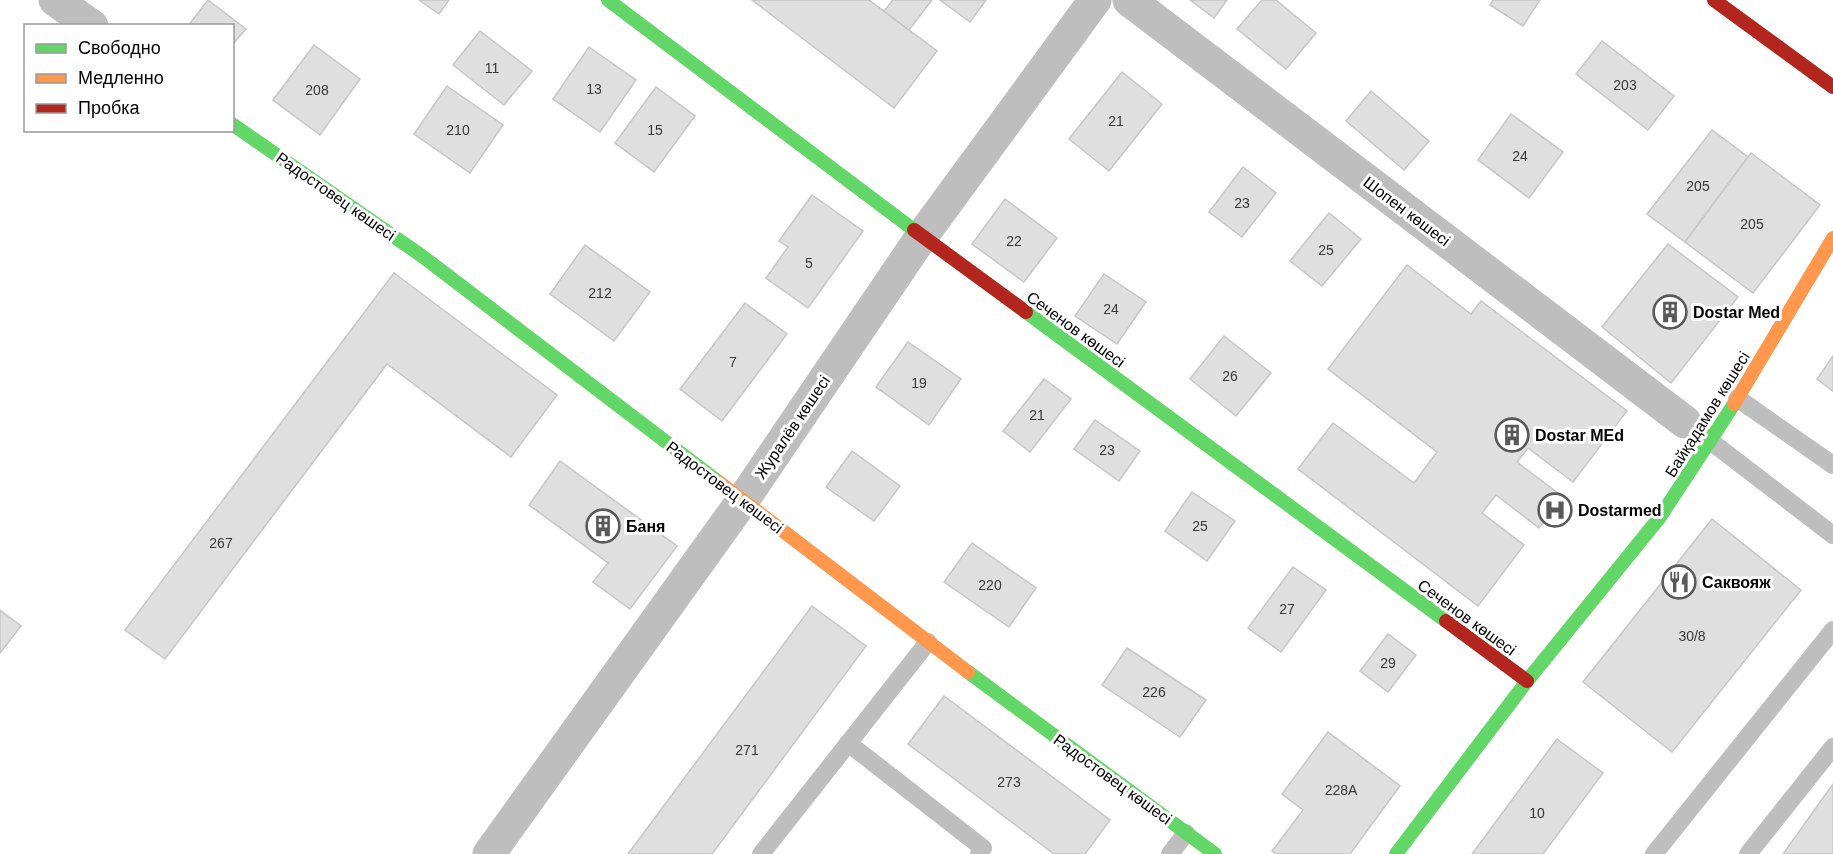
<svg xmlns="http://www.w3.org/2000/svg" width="1833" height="854" font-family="Arial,sans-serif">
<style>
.building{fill:#dfdfdf;stroke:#c6c6c6;stroke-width:1.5}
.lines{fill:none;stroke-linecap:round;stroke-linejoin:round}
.lane{stroke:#bebebe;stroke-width:18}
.street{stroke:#bebebe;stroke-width:33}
.fast{stroke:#63d668;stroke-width:14}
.slow{stroke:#ff974d;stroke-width:14}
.jam{stroke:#b3261e;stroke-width:14}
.labels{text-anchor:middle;stroke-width:6;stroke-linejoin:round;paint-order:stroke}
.number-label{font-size:14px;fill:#383838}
.street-label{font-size:16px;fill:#000;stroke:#fff}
.poi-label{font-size:16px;font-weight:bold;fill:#000;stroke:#fff;text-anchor:start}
</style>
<rect width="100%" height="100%" fill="#fff"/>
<g class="building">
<path d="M208,0L246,29L232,45V26H188Z"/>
<path d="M419,0H449L439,14Z"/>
<path d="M752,0H869L937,51L894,108Z"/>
<path d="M893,0H932L909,30L884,11Z"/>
<path d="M940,0H986L970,22Z"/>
<path d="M1190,0H1227L1214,18Z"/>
<path d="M1262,0H1276L1316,33L1286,69L1237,29Z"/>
<path d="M1493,0H1540L1523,26L1490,5Z"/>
<path d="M480,31L532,71L504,105L453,65Z"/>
<path d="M1602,41L1674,96L1648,130L1576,74Z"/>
<path d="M314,45L360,79L320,135L273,100Z"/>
<path d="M589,47L636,80L600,132L553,99Z"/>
<path d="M1122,72L1162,104L1109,171L1069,139Z"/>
<path d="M447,86L503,125L470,173L414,134Z"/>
<path d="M656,87L695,116L654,172L615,143Z"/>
<path d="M1371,91L1429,141L1404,170L1346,121Z"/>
<path d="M1511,114L1563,152L1529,198L1478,160Z"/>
<path d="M1712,130L1748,157L1685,242L1647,214Z"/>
<path d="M1751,153L1820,205L1753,293L1685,242Z"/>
<path d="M1243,167L1276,193L1242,237L1209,212Z"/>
<path d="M812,195L863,231L808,308L766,278L788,247L779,241Z"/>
<path d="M1005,199L1057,238L1024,282L972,244Z"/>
<path d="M1329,213L1361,239L1322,286L1290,261Z"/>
<path d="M1668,244L1738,297L1671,383L1602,327Z"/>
<path d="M585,245L650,292L614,341L550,294Z"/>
<path d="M1407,265L1471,314L1481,301L1627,411L1573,482L1528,448L1517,462L1563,497L1539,528L1496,495L1482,513L1524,545L1478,606L1298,469L1333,423L1414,483L1437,452L1328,369Z"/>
<path d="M394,273L557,395L511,457L387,364L165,659L125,630Z"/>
<path d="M1104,274L1146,302L1117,344L1075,316Z"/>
<path d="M745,303L787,334L722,421L680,389Z"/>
<path d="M1224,336L1271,373L1236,416L1190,379Z"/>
<path d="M908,342L961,379L929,425L876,387Z"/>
<path d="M1833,356V391L1817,379Z"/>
<path d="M1044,379L1071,399L1030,452L1003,431Z"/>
<path d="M1095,420L1140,451L1119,481L1074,449Z"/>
<path d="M852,451L900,486L874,521L826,487Z"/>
<path d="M560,461L677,546L630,609L593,582L608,563L529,505Z"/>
<path d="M1192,492L1235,521L1207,561L1165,531Z"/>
<path d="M1712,519L1801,590L1672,752L1583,682Z"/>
<path d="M972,543L1036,588L1009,627L944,582Z"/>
<path d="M1293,567L1326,590L1281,652L1248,628Z"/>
<path d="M812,606L866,646L712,854H628Z"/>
<path d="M0,610L21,626L0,653Z"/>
<path d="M1388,634L1416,655L1388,692L1360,671Z"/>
<path d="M1127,648L1206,700L1180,737L1102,685Z"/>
<path d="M944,696L1110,820L1085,854H1054L908,744Z"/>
<path d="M1328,732L1400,786L1350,854H1276L1272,851L1303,810L1282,794Z"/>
<path d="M1557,739L1603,773L1543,854H1472Z"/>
<path d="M1833,784V854H1783Z"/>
</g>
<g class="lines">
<g class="lane">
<path d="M1737,398L1833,465"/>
<path d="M1705,437L1833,535"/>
<path d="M848,743L983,848L979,854"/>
<path d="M761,854L928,642"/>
<path d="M1170,854L1186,833"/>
<path d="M1654,854L1833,630"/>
<path d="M1748,854L1833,747"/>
</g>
<g class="street">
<path d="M55,0L92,26"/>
<path d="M1129,0L1685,422"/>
<path d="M489,854L743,500L922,236L1095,0"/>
</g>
<g class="fast">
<path d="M608,0L914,230"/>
<path d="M232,124L422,256L720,483"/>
<path d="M1026,312L1446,621"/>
<path d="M968,672L1215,854"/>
<path d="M1396,854L1527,681L1660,517L1734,404"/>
</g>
<g class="slow">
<path d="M1734,404L1833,238"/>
<path d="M720,483L968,672"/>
</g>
<g class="jam">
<path d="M1714,0L1833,87"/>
<path d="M914,230L1026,312"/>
<path d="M1446,621L1527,681"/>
</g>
</g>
<defs>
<g id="building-ring" transform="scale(1.725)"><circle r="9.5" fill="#fff" stroke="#595959" stroke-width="1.5"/><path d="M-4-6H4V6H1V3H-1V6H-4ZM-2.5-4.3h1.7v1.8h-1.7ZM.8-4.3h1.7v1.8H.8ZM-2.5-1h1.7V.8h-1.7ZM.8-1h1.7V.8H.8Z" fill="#595959"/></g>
<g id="hospital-ring" transform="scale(1.725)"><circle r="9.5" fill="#fff" stroke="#595959" stroke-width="1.5"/><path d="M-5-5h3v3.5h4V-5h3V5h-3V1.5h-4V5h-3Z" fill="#595959"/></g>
<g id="restaurant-ring" transform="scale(1.725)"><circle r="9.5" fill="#fff" stroke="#595959" stroke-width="1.5"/><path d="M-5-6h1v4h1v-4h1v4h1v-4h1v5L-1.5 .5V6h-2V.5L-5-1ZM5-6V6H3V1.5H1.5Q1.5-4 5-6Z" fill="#595959"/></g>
</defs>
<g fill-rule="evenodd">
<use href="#building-ring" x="1670" y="312"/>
<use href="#building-ring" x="1512" y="435"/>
<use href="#hospital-ring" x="1555" y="510"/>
<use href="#building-ring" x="603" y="526"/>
<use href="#restaurant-ring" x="1679" y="582"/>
</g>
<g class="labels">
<g class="number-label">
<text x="492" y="73">11</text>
<text x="1625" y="90">203</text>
<text x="594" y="94">13</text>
<text x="317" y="95">208</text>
<text x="1116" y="126">21</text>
<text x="458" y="135">210</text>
<text x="655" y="135">15</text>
<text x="1520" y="161">24</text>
<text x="1698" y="191">205</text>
<text x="1242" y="208">23</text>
<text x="1752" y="229">205</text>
<text x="1014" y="246">22</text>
<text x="1326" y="255">25</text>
<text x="809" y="268">5</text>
<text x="600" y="298">212</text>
<text x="1111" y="314">24</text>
<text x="733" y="367">7</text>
<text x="1230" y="381">26</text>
<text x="919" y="388">19</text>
<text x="1037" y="420">21</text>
<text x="1107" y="455">23</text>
<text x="1200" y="531">25</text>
<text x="221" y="548">267</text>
<text x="990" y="590">220</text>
<text x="1287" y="614">27</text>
<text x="1692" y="641">30/8</text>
<text x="1388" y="668">29</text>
<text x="1154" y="697">226</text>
<text x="747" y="755">271</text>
<text x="1009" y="787">273</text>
<text x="1341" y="795">228А</text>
<text x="1537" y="818">10</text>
</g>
<g class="street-label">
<text transform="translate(336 196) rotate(35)" y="6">Радостовец көшесі</text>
<text transform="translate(1407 211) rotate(37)" y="6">Шопен көшесі</text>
<text transform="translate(1076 329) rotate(36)" y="6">Сеченов көшесі</text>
<text transform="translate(1707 414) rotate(-58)" y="6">Байқадамов көшесі</text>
<text transform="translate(792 427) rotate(-56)" y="6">Журалёв көшесі</text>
<text transform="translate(725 487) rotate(37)" y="6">Радостовец көшесі</text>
<text transform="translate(1467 617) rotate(36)" y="6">Сеченов көшесі</text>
<text transform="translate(1113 779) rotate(36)" y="6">Радостовец көшесі</text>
</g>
<g class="poi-label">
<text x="1693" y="318">Dostar Med</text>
<text x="1535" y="441">Dostar MEd</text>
<text x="1578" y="516">Dostarmed</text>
<text x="626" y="532">Баня</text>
<text x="1702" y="588">Саквояж</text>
</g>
</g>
<rect x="24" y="24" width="210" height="108" fill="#ffffff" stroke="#999999" stroke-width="1.5"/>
<rect x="36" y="44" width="30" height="9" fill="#63d668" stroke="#999999" stroke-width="1.5"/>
<text x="78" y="54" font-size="18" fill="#000000">Свободно</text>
<rect x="36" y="74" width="30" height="9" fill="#ff974d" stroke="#999999" stroke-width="1.5"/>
<text x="78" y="84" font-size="18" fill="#000000">Медленно</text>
<rect x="36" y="104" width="30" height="9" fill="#b3261e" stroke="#999999" stroke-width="1.5"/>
<text x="78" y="114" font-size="18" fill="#000000">Пробка</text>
</svg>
